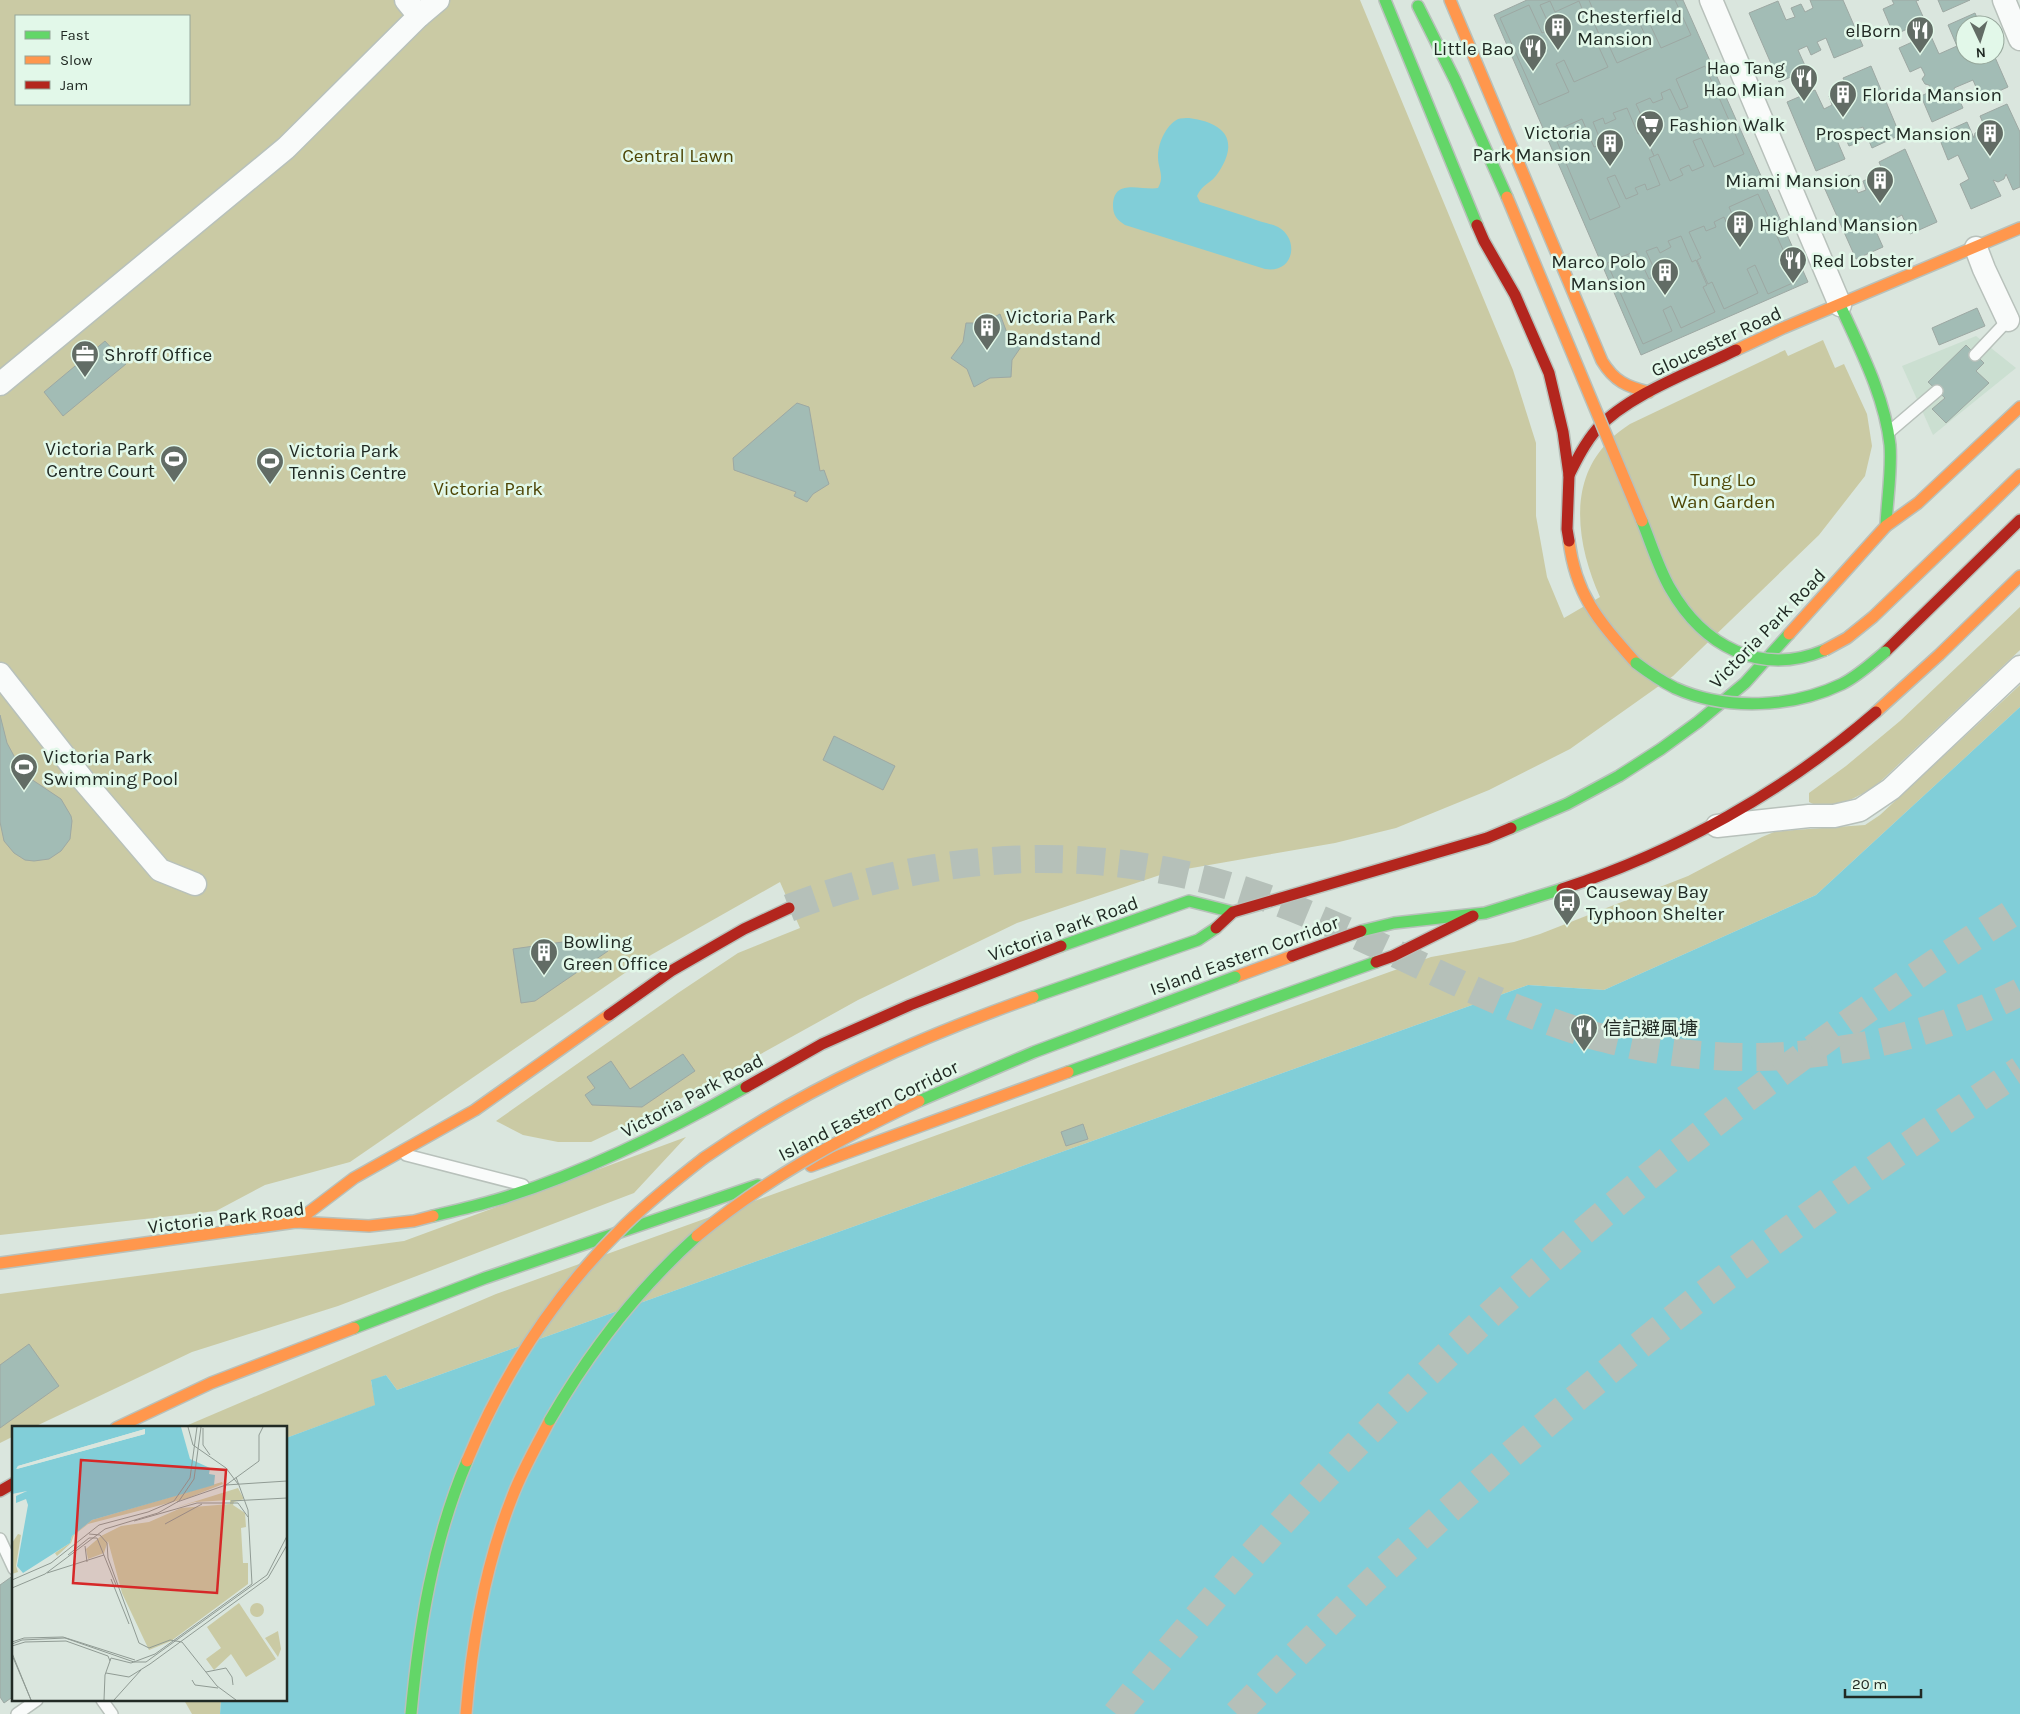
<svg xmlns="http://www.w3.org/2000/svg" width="2020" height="1714" font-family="Karla,'Noto Sans TC',sans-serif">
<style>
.built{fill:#cbdfd1}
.green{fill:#cacaa4;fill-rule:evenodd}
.water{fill:#81ced8}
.building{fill:#a2bcb5;stroke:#9da8a3}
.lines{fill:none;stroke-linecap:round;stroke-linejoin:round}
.highway-tunnel{stroke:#b5c0b9;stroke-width:28;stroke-dasharray:28 14;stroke-linecap:butt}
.lane-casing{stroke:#b8c1bb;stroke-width:14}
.street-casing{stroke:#b8c1bb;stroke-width:25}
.fast-casing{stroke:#b8c1bb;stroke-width:14}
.slow-casing{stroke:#b8c1bb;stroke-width:14}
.jam-casing{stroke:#b8c1bb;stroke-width:14}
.lane{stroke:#f9fbfa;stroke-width:11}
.street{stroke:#f9fbfa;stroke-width:22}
.fast{stroke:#63d668;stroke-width:11}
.slow{stroke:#ff974d;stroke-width:11}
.jam{stroke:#b3261e;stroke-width:11}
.fast-bridge-casing{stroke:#b8c1bb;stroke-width:14;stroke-linecap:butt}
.slow-bridge-casing{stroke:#b8c1bb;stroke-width:14;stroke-linecap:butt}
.jam-bridge-casing{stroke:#b8c1bb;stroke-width:14;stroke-linecap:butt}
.fast-bridge{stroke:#63d668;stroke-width:11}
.slow-bridge{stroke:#ff974d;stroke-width:11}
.jam-bridge{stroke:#b3261e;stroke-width:11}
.labels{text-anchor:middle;stroke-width:5;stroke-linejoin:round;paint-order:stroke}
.poi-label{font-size:19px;fill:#212a24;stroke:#e2f8e9;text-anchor:start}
.park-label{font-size:19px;fill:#4d4505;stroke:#e2f8e9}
.street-label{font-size:19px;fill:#212a24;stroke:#e2f8e9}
.inset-road{fill:none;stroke:#909b94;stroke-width:1}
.view{fill:#d62828;fill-opacity:0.15;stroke:#d62828;stroke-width:2.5}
.inset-edge{fill:none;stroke:#212a24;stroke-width:2.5}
</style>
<rect width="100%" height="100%" fill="#dae6de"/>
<path class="built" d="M1976,336L2016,368L1933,435L1902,366Z"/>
<g class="green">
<path d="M0,0H1360L1513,370L1536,443V516L1547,577L1564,618L1600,597C1578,548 1566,483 1609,441C1615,434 1623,429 1630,424L1785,350L1788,356L1823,340L1835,368L1844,364L1867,414L1872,446L1865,476L1819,535L1673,676L1570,749L1489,790L1396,828L1335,843L1169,872L1017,923L858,1000L669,1105L591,1142H558L523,1135L496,1121L678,993L738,953L800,928L780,882L651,955L350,1162L265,1185L216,1211L0,1235ZM16,16H189V104H16Z"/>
<path d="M2020,607V650L1881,781C1864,795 1830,814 1809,802V793L1846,766L1900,721Z"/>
<path d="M2020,685V707L1816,895L1604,990L1528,985L397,1390L386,1375L371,1381L376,1405L286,1438V1428H181L496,1294L1431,957L1514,942L1540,934L1688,876L1762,837L1774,832L1794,830L1865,825L1880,815Z"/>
<path d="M686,1137L634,1193L338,1306L192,1352L32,1428H14V1436L0,1443V1294L404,1241Z"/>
<path d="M184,1700H221L220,1714H192Z"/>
</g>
<g class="water">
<path d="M1189,118C1225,123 1240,140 1218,173C1212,183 1202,184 1197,196L1200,202C1220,208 1240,214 1259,221C1265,223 1272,224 1278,227C1300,239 1294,274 1265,269L1125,225C1117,220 1113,215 1113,206C1113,177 1142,191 1158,188C1165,176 1158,169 1158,157C1158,144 1165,126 1178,119C1181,118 1186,118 1189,118Z"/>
<path d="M2020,707V1714H220L221,1700H286V1438L375,1405L371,1380L386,1375L397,1390L1528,985L1604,990L1816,895Z"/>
</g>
<g class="building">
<path d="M1527,0H1683L1808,282L1641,355L1494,15Z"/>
<path d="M1589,0H1675L1691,35L1661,48L1648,20L1640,24L1651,48L1617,63L1605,37L1601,39L1590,14L1594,12Z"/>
<path d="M1810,0H1843L1863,46L1834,58L1826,38L1817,42L1821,50L1811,55L1807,46L1798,50L1807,70L1779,82L1749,13L1778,1L1786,20L1795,17L1791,8L1801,4L1805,12L1813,8Z"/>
<path d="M1892,0H1919L1916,1L1925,21L1894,35L1883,9L1894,4Z"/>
<path d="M1938,0H1970L1943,12Z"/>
<path d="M1550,1L1555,12L1579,1L1585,16L1590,14L1601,39L1596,41L1608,67L1574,82L1564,60L1556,64L1569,92L1539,105L1500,18L1529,5L1542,33L1551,29L1540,5Z"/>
<path d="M1975,13L1980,25H1965V55H1994L2008,87L1981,99L1973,80L1954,88L1963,108L1932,122L1921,96L1932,91L1929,85L1925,84L1922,79L1925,75L1921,67L1910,72L1899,48L1930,34L1939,54L1957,46L1948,25Z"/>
<path d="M1705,66L1744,154L1714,167L1701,138L1693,141L1704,166L1692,171L1689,165L1680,169L1683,175L1670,181L1658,154L1654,156L1643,132L1648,130L1636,104L1650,98L1653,103L1663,99L1661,93L1670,89L1680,110L1688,107L1676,79Z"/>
<path d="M1871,66L1900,135L1872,148L1863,127L1855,130L1860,142L1849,146L1844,135L1836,138L1845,159L1816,171L1787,102L1815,90L1824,109L1832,105L1829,96L1839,92L1842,101L1852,98L1843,78Z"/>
<path d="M2007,104L2020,132V187L2013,190L2006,174L2004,179L1998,182L1993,180L2001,196L1971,209L1960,184L1969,179L1958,155L1948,160L1938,135L1967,122L1974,138L1975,133L1982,130L1987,132L1980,116Z"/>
<path d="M1627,108L1638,134L1643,132L1654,156L1649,158L1660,185L1647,190L1645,184L1635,188L1638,194L1626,199L1615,175L1607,178L1620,207L1590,220L1553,132L1582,119L1594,147L1602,144L1593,122L1603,118L1605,124L1616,119L1613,113Z"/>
<path d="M1905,149L1937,222L1910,234L1902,215L1894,219L1897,227L1886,232L1882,224L1874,227L1883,247L1856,259L1824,187L1851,175L1858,193L1866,190L1863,181L1873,177L1877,185L1887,181L1879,162Z"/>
<path d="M1758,194L1797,281L1768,294L1755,265L1747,269L1758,293L1724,309L1712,282L1708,284L1697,260L1701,258L1689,232L1704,226L1706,231L1716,227L1714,222L1724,217L1733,238L1741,235L1729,207Z"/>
<path d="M1681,236L1692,262L1696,260L1707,285L1703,287L1715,312L1681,328L1671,306L1663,310L1672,331L1643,344L1607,263L1636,251L1649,279L1657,275L1646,251L1657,247L1660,253L1671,247L1668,241Z"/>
<path d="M1977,308L1985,326L1939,345L1932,328Z"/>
<path d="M1000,314L1007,333L1023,344L1012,360L1011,377L990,378L974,387L967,369L951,358L963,342L966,323H983Z"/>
<path d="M105,341L126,364L63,416L44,392Z"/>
<path d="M1966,345L1984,363L1976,371L1989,383L1946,423L1932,409L1945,398L1928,382Z"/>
<path d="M797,403L809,407L820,471L824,470L829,484L813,494L807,502L794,496L796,492L734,470L733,458Z"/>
<path d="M0,715L7,743L20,767L31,779L61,799L71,816L72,821L70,839L61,851L49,859L34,861L25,860L14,853L4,841L0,822Z"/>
<path d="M834,736L895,766L883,790L823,760Z"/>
<path d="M605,936L608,951L535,1001L521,1003L513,949Z"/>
<path d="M683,1054L695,1071L642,1107L592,1105L585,1095L595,1088L587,1077L611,1061L630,1089Z"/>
<path d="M1083,1124L1088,1139L1066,1146L1061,1132Z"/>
<path d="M29,1344L59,1386L0,1428V1365Z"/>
<path d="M14,1575V1696L4,1703L0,1697V1585Z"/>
</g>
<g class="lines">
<g class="highway-tunnel">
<path d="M789,908C939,850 1095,842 1249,892C1331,919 1407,961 1485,995C1524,1012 1565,1029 1607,1039C1744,1075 1894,1056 2020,992"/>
<path d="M1116,1714C1369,1401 1679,1122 2020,908"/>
<path d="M1237,1714C1371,1578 1511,1449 1660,1329C1775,1236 1897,1152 2020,1070"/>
</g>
<g class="lane-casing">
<g id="lane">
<path d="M1975,355L2008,320"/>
<path d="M1889,432L1937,391"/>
<path d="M406,1155L523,1185"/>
<path d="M0,1539L14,1569"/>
<path d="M102,1700L112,1714"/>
<path d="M17,1714L37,1700"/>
</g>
</g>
<g class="street-casing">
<g id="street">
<path d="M406,0L419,16"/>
<path d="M1711,0L1840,305"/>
<path d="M2004,0L2020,39"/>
<path d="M1976,248L1984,269L2008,320"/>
<path d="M0,384L286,148L419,16L438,0"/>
<path d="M0,674L84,781L160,870L195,884"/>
<path d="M1717,826L1809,816H1834L1860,810L1891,789L2020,667"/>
</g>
</g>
<g class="fast-casing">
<g id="fast">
<path d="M1385,0L1477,225"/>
<path d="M1418,6L1455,80L1507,197"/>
<path d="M1840,305C1860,349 1885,397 1890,445C1892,471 1887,500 1886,526"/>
<path d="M1511,828L1567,804L1619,776L1661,749L1698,722L1745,683L1789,634"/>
<path d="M1361,931L1394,923L1485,913L1562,889"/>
<path d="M1061,946L1189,901L1233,912"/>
<path d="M1033,997L1198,940L1216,928"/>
<path d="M1068,1072L1376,962"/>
<path d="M433,1216C454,1211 476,1206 496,1200C580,1175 670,1130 746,1087"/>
<path d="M354,1328L485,1278L758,1185"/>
</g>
</g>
<g class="slow-casing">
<g id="slow">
<path d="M1450,0L1602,361C1614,381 1627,387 1649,392"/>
<path d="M1736,350L1783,328L2020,228"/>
<path d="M1977,517L2020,475"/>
<path d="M1569,541C1576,597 1600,622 1636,663"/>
<path d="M1789,634L1886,526L1918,503L2020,407"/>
<path d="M1876,712L1939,655L2020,576"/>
<path d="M1235,977L1292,956"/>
<path d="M704,1158C805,1088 917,1038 1033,997"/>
<path d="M811,1166L1068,1072"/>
<path d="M296,1222L354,1178L475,1110L609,1015"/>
<path d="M0,1263L296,1222L369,1226L414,1221L433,1216"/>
<path d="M116,1428L211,1383L354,1328"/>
<path d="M466,1714C472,1639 485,1565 513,1495C523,1469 537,1445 550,1420"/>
</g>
</g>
<g class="jam-casing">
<g id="jam">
<path d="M1477,225L1484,241L1515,295L1549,373L1563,432L1569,475L1567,529L1569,541"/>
<path d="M1569,475C1577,459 1585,443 1597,429C1629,394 1694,371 1736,350"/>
<path d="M1885,652L2020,520"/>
<path d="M1562,889C1680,850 1782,793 1876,712"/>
<path d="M1216,928L1233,912L1487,838L1511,828"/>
<path d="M1376,962L1393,956L1473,916"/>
<path d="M609,1015L671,971L744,929L789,908"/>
<path d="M746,1087L822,1044L910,1005L1061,946"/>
<path d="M0,1491L14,1483"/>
</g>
</g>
<use href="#lane" class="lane"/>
<use href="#street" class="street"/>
<use href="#fast" class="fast"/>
<use href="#slow" class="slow"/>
<use href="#jam" class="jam"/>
<g class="fast-bridge-casing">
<g id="fast-bridge">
<path d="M1642,521C1651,543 1658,567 1670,588C1703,646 1760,677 1825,650"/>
<path d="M1636,663C1648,672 1661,681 1675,688C1726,711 1792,708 1842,684C1858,676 1872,663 1885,652"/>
<path d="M919,1101L1034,1052L1235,977"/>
<path d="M550,1420C590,1351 637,1290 697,1236"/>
<path d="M411,1714C419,1627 433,1541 467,1461"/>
</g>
</g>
<g class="slow-bridge-casing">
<g id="slow-bridge">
<path d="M1507,197L1642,521"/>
<path d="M1825,650L1847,638L1873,617L1977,517"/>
<path d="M697,1236C764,1180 841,1138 919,1101"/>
<path d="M467,1461C504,1372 557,1292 625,1225C650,1201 677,1179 704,1158"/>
</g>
</g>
<g class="jam-bridge-casing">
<path id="jam-bridge" d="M1292,956L1361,931"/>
</g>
<use href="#fast-bridge" class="fast-bridge"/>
<use href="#slow-bridge" class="slow-bridge"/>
<use href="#jam-bridge" class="jam-bridge"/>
</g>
<defs>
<g id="building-pin" transform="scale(1.4375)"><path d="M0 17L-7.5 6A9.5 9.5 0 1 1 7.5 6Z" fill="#626c65" stroke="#e2f8e9"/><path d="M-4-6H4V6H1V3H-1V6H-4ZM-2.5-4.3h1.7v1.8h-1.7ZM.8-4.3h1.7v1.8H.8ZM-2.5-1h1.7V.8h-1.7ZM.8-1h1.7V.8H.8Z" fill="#fff"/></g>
<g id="restaurant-pin" transform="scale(1.4375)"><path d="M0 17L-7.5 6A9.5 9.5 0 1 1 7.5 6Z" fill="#626c65" stroke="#e2f8e9"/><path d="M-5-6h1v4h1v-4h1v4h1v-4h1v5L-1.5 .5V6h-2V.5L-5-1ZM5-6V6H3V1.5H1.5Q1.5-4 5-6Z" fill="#fff"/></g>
<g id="supermarket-pin" transform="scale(1.4375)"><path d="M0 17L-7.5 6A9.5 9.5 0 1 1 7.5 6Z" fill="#626c65" stroke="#e2f8e9"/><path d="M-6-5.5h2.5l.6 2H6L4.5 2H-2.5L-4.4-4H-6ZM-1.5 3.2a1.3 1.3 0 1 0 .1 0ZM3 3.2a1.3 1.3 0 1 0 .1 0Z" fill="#fff"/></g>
<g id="office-pin" transform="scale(1.4375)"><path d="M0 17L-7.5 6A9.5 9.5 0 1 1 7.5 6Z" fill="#626c65" stroke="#e2f8e9"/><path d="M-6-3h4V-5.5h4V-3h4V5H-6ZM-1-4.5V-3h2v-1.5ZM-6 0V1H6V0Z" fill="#fff"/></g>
<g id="stadium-pin" transform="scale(1.4375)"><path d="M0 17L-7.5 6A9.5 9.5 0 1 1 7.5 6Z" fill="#626c65" stroke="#e2f8e9"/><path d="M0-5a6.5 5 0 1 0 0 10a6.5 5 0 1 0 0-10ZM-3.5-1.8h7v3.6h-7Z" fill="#fff"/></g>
<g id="bus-pin" transform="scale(1.4375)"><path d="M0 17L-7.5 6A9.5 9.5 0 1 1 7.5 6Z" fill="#626c65" stroke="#e2f8e9"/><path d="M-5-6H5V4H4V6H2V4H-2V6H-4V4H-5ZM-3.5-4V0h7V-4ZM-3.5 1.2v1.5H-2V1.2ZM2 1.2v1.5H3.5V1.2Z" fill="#fff"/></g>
</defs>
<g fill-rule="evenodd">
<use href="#building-pin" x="1558" y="27"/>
<use href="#restaurant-pin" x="1920" y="30"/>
<use href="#restaurant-pin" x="1533" y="48"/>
<use href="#restaurant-pin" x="1804" y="78"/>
<use href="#building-pin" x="1843" y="94"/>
<use href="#supermarket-pin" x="1650" y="124"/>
<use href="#building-pin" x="1990" y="133"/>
<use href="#building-pin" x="1610" y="143"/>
<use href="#building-pin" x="1880" y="180"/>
<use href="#building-pin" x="1740" y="224"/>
<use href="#restaurant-pin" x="1793" y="260"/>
<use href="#building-pin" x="1665" y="272"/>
<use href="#building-pin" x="987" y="327"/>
<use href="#office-pin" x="85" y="354"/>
<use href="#stadium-pin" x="174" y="459"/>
<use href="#stadium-pin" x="270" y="461"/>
<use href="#stadium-pin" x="24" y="767"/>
<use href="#bus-pin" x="1567" y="902"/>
<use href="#building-pin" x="544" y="952"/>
<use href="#restaurant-pin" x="1584" y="1028"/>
</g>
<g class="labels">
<g class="poi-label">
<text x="1577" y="23">Chesterfield<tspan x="1577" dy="22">Mansion</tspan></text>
<text x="1901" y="37" text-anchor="end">elBorn</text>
<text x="1514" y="55" text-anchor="end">Little Bao</text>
<text x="1785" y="74" text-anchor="end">Hao Tang<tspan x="1785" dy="22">Hao Mian</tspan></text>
<text x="1862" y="101">Florida Mansion</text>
<text x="1669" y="131">Fashion Walk</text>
<text x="1591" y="139" text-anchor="end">Victoria<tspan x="1591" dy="22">Park Mansion</tspan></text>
<text x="1971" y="140" text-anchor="end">Prospect Mansion</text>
<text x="1861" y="187" text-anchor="end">Miami Mansion</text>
<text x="1759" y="231">Highland Mansion</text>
<text x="1812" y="267">Red Lobster</text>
<text x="1646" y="268" text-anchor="end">Marco Polo<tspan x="1646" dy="22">Mansion</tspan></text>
<text x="1006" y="323">Victoria Park<tspan x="1006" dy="22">Bandstand</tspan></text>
<text x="104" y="361">Shroff Office</text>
<text x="155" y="455" text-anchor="end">Victoria Park<tspan x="155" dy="22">Centre Court</tspan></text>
<text x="289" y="457">Victoria Park<tspan x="289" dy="22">Tennis Centre</tspan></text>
<text x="43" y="763">Victoria Park<tspan x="43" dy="22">Swimming Pool</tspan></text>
<text x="1586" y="898">Causeway Bay<tspan x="1586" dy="22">Typhoon Shelter</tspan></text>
<text x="563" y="948">Bowling<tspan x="563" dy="22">Green Office</tspan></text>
<text x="1603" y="1035">信記避風塘</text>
</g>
<g class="park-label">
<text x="678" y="162">Central Lawn</text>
<text x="1723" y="486">Tung Lo<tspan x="1723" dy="22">Wan Garden</tspan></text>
<text x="488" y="495">Victoria Park</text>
</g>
<g class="street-label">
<text transform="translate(1716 341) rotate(-25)" y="7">Gloucester Road</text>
<text transform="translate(1767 628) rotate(-46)" y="7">Victoria Park Road</text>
<text transform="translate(1063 928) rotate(-20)" y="7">Victoria Park Road</text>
<text transform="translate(1244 955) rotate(-20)" y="7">Island Eastern Corridor</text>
<text transform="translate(692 1095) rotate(-28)" y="7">Victoria Park Road</text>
<text transform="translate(868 1110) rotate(-27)" y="7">Island Eastern Corridor</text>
<text transform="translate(226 1217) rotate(-7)" y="7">Victoria Park Road</text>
</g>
</g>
<g transform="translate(12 1426)">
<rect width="275" height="275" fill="#dae6de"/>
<path d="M210,56L211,58L176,72L76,98L62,109L59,117L45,130L43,127L58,117L60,110L80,94ZM226,62L232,73L222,76L221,79L233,87L234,101L229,102L231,137H236V158L159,215L137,224L110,167L96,115L92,127L76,133L74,123L89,110L109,100L137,96L169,82L218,78V74L183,76L162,82ZM6,108L9,109L4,140L6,146L0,148V117ZM227,177L264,233L234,251L219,228L202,244L194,233L209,222L195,201ZM238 184a7 7 0 1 1 14 0a7 7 0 1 1-14 0ZM266,205L269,223L266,231L253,212Z" fill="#cacaa4"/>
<path d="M0,1H169L178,33L198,42L197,48L203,49L202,59L80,94L60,110L58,117L11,147L5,140L16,79L14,73L4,77V70L15,65L0,68ZM133,3V8L5,43L6,40Z" fill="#81ced8" fill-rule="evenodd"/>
<path d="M133,3V8L4,43L6,40Z" fill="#dae6de"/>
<path class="inset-road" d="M176,1L181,19L214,42L226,58M191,2V19L198,29M224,51L236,84L240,158M214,59L247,35V9L251,1M219,75L275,72M165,76L214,59L275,55M122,95L185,77H226L236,91M153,98L190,78M77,108L88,109L95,117L96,132L127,217L137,222L158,214L170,216L205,260L224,274M73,120L75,136M56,129L77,112H85L104,159M35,147L92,129M99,153L117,198M0,154L39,137L87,99L136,86L162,75L178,52L185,1M0,162L33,148L93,103L146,87L167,75L182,53L189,1M0,216L12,212L51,211L123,234M0,218L10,214L53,212L122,236H134L255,149L275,110M0,220L13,216L54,215L96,230L98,235M0,227L19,274M0,229L19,274M194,246L214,242L220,251L221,259M94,247L117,251L138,238L256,152L275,119M180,254L183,259L206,262M92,274L93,249L99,232L119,237L143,228L240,158M102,274L129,244"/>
<path class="view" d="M69,34L214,44L205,167L61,157Z"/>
<rect width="275" height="275" class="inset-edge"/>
</g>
<rect x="15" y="15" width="175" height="90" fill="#e2f8e9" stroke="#95a69a"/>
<rect x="25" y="31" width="25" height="8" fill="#63d668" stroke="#95a69a"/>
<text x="60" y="40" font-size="15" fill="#212a24">Fast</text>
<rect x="25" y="56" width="25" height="8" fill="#ff974d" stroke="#95a69a"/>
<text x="60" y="65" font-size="15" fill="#212a24">Slow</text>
<rect x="25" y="81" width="25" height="8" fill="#b3261e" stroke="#95a69a"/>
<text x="60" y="90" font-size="15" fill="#212a24">Jam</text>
<g transform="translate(1980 40) rotate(176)"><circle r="24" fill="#e2f8e9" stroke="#95a69a"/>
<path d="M0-4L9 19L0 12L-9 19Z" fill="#626c65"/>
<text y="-8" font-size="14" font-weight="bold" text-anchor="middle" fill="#212a24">N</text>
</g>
<path d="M1845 1689v8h76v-8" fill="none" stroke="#212a24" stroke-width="2.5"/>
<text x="1852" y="1689" font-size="15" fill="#212a24" stroke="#e2f8e9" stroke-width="4" paint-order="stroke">20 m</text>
</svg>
